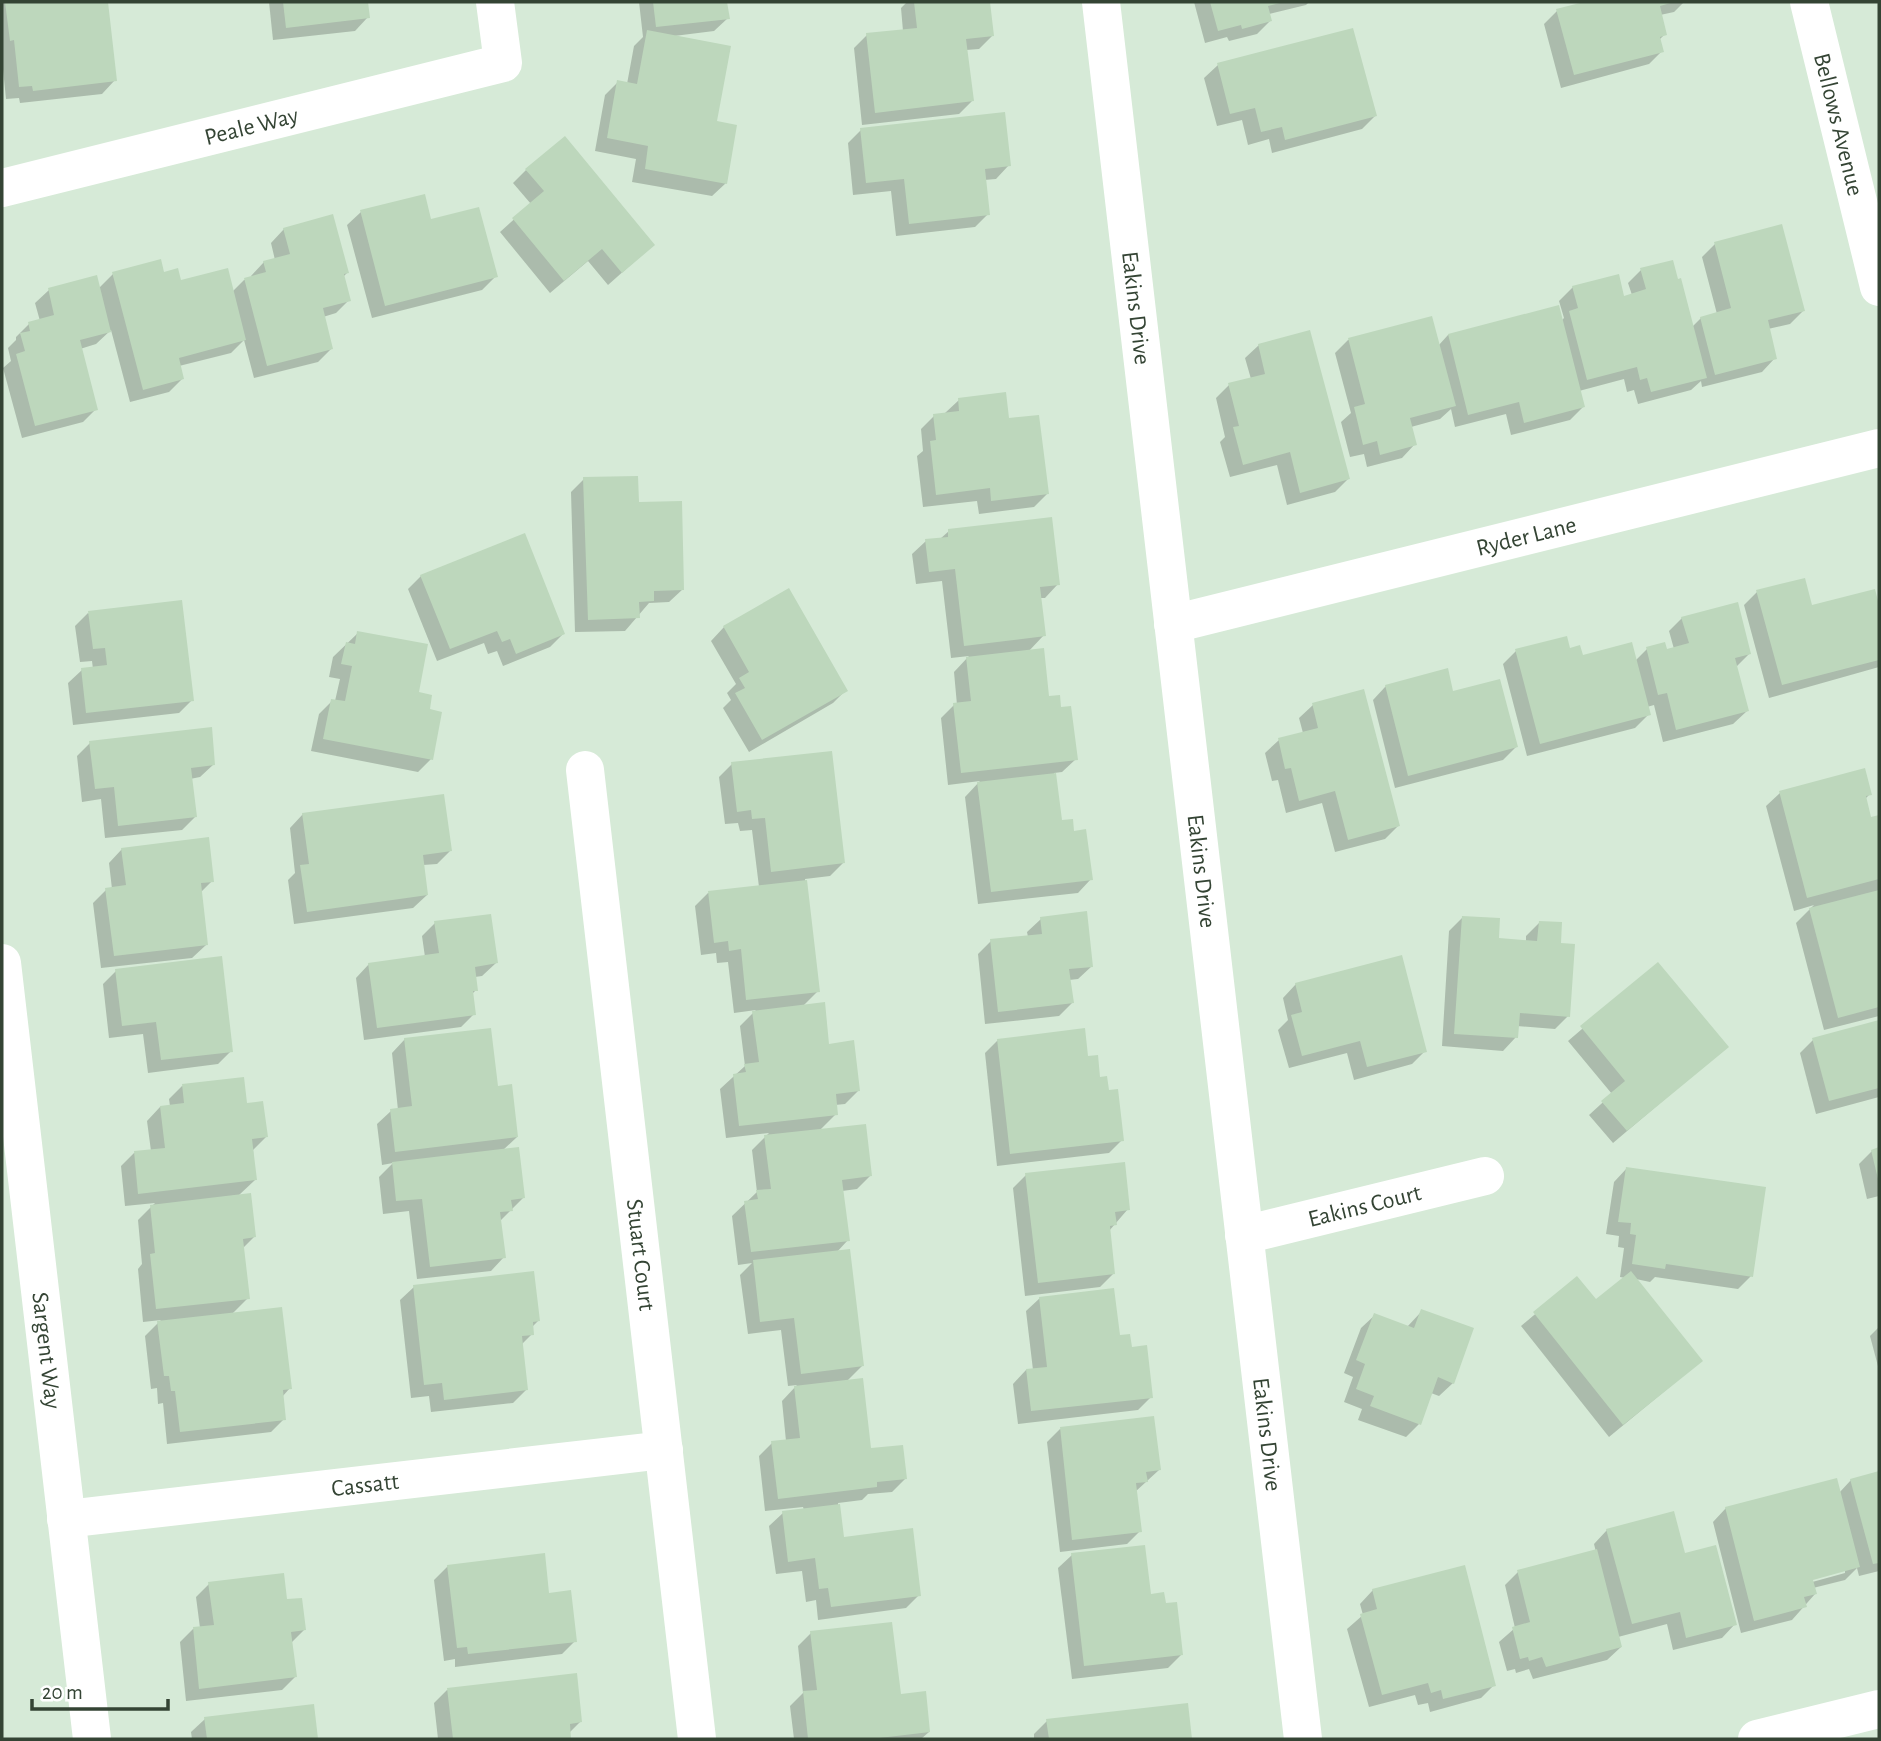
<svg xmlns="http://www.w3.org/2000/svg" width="1881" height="1741" font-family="'Alegreya Sans',sans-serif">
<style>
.residential{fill:#d6ead7}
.shadow{fill:#0003;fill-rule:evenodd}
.building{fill:#bdd7bc}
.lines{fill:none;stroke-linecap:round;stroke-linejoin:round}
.minor{stroke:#fff;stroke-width:38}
.labels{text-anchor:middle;stroke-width:6;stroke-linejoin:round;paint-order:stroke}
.street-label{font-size:24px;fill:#344434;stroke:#fff}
</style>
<rect width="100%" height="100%" fill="#e4f2e5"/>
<rect class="residential" x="2" y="2" width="1877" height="1737"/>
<g class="shadow">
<path d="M2,2H106L115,80L102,94L20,103L19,98L6,99L2,59Z"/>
<path d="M269,2H366L368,17L355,31L273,40Z"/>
<path d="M639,2H726L728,18L714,31L674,36L715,123L726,183L712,196L632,182L636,159L595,151L605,95L618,82L627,84L634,46L643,37Z"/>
<path d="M907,2H988L992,36L979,49L966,50L972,101L959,114L862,125L854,48L867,35L903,31L901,8Z"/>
<path d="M1194,2H1309L1306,5L1269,14L1270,21L1257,34L1229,41L1227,37L1205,43Z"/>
<path d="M1591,2H1684L1674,12L1660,15L1665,34L1659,40L1662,51L1649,64L1561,88L1544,24L1557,11Z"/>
<path d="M1218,65L1375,116L1362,129L1272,153L1269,139L1248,145L1242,120L1217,126L1204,78Z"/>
<path d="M861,130L1009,165L996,179L984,180L988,214L975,227L896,236L891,191L853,195L848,143Z"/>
<path d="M526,170L653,245L608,285L588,261L550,293L500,232L531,204L513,183Z"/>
<path d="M423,196L430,222L496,276L482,290L372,318L347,225L361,212Z"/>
<path d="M284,229L347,273L343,277L349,300L336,313L323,317L332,348L318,362L254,378L244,340L231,353L179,366L182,379L169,392L130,402L111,330L96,344L80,349L96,409L83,422L22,438L3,368L11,361L8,348L16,340V337L29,324L40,321L35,303L49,290L99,288L113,274H163L180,282L232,292L244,280L251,278V276L264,262L275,260L271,243Z"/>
<path d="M1715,244L1803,311L1790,324L1768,329L1775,358L1762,372L1702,387L1701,381L1691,390L1638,404L1634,390L1627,392L1624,379L1579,391L1583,407L1570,420L1511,435L1506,414L1455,427L1451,409L1440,419L1411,427L1415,444L1402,458L1367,467L1364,454L1350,457L1341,422L1351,413L1335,353L1348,340L1431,318L1438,346L1448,335L1561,321L1564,318L1559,301L1573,287L1623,298L1632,295L1628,283L1641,270L1692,327L1701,318L1717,314L1702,257Z"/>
<path d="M1259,345L1348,479L1335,492L1287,505L1277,465L1230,477L1220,442L1225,437L1216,398L1229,385L1251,379L1245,358Z"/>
<path d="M959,400L1007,420L1047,494L1034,507L979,514L977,501L923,507L917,456L923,451L921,429L934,416L945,413Z"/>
<path d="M584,479L637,503L683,589L669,602L649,603L625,631L575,632L571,492Z"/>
<path d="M949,531L1058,584L1045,598H1040L1044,635L1028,652L1047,698L1060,709L1076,759L1062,772L1054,773L1060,822L1073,832L1091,879L1078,893L978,904L965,797L980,781L948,785L941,718L954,705H957L954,672L969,656L951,658L942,581L916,584L912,554L926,541L940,539Z"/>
<path d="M421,576L563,634L550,647L503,666L497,651L488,654L484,643L437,661L408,589Z"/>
<path d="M1874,591L1879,612V667L1769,698L1744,605L1757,592L1811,607Z"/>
<path d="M88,613L192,700L179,713L73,725L68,683L82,670L93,669L92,661L80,662L75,626Z"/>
<path d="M1682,618L1749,654L1735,668L1747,711L1733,724L1663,742L1654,705L1647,707L1649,714L1635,728L1527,756L1503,664L1516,651L1569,650L1582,657L1635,661L1647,649L1666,651L1674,649L1669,631Z"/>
<path d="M724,627L846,690L833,703L749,752L723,708L731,700L727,693L736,684L711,641Z"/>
<path d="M358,633L417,694L428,711L431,759L418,772L311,751L319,714L332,701H335L340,679L329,677L333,657Z"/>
<path d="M1386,686L1452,694L1516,747L1503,760L1395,788L1373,700Z"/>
<path d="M1313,705L1398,826L1385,839L1335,852L1322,803L1286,813L1278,780L1272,781L1265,753L1279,740L1303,733L1299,718Z"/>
<path d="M90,743L214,764L200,777L190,779L195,817L182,830L105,838L101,799L82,802L77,756Z"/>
<path d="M732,764L843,863L830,876L805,879L818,991L802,1007L858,1091L845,1104L835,1105L836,1114L819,1131L870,1176L857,1189L842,1191L848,1240L836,1253L862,1366L846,1382L870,1450L905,1479L892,1492L868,1494L862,1500L838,1503L842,1539L919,1595L906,1608L818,1620L816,1600L806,1602L802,1571L776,1574L769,1526L783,1513L804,1510L803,1507L765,1511L759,1456L772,1443L786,1441L782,1401L797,1385L788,1386L781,1330L748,1334L740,1275L752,1263L738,1265L732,1216L757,1192L752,1150L769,1133L726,1138L720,1089L745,1066L740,1026L756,1010L734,1013L728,962L717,963L716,953L701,955L695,906L708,893L759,887L752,830L740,831L738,823L725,824L719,777Z"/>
<path d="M1780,793L1870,794L1865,799L1870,819L1879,817V1016L1824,1030L1796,923L1814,905L1794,911L1766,806Z"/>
<path d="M303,814L450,851L437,864L423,865L427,895L413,908L294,924L288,880L295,873L290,828Z"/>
<path d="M122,849L212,881L200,893L206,945L192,958L101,968L93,903L106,890L112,889L109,863Z"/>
<path d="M1463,917L1497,940L1526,942V936L1539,923L1559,945L1568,1016L1555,1029L1517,1026L1516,1037L1503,1051L1442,1046L1449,931Z"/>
<path d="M1041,919L1092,966L1078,979L1069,980L1072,1003L1059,1016L985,1024L978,954L991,941L1028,937L1027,932Z"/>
<path d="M435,923L496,963L482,976L475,977L476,990L471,995L474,1014L461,1027L364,1040L356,978L369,964L425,957L422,936Z"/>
<path d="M1658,964L1726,1047L1613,1143L1589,1115L1612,1094L1568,1041Z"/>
<path d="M116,971L231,1051L218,1064L148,1073L143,1034L109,1038L103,984Z"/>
<path d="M1296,984L1425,1051L1412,1064L1354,1080L1347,1053L1289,1068L1278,1030L1288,1020L1283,998Z"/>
<path d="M1879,1022V1097L1816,1114L1800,1053L1813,1040Z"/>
<path d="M405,1039L497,1088L517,1137L502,1151L523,1198L500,1221L504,1257L491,1271L417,1279L409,1211L383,1214L379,1177L393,1163L382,1165L377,1124L391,1111L398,1110L392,1053Z"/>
<path d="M998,1040L1086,1058L1098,1079L1122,1140L1109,1153L997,1166L985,1053Z"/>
<path d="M182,1086L245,1105L266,1137L253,1150L255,1180L238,1196L254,1237L242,1249L248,1298L232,1314L290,1388L282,1397L284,1419L271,1432L167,1444L163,1403L158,1404L157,1388L151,1389L145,1336L161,1320L143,1322L138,1269L142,1264L138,1220L155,1203L125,1206L121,1166L134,1153L151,1151L147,1121L160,1107L170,1106L169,1099Z"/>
<path d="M1879,1149V1196L1867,1199L1859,1164L1872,1151Z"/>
<path d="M1627,1168L1751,1276L1738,1289L1655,1277L1650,1282L1636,1279L1701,1361L1609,1437L1521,1326L1577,1279L1595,1302L1625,1278L1620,1277L1624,1248L1618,1247L1619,1236L1606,1234L1614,1182Z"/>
<path d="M1026,1175L1128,1209L1109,1231L1113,1274L1100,1287L1025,1296L1013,1188Z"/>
<path d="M414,1287L538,1321L532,1327V1334L521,1345L527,1389L513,1403L431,1412L429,1396L411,1398L400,1300Z"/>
<path d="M1040,1298L1118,1337L1130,1349L1151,1397L1138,1410L1018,1424L1013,1384L1026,1370H1033L1026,1311Z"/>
<path d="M1422,1311L1453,1383L1439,1396L1431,1393L1419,1424L1406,1437L1358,1420L1362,1409L1344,1402L1353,1377L1344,1373L1361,1328L1375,1315L1407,1327Z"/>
<path d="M1879,1327V1370L1870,1336Z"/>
<path d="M1060,1429L1159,1470L1135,1492L1140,1531L1127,1544L1060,1552L1047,1442Z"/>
<path d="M1879,1473V1571L1859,1576L1857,1568L1845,1580L1813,1588L1815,1594L1792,1620L1741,1633L1713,1522L1726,1508L1839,1493L1851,1480ZM1845,1570V1573L1805,1584L1804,1580Z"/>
<path d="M1607,1530L1683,1555L1735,1624L1722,1638L1673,1650L1667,1624L1618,1637L1621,1647L1607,1660L1533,1679L1529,1669L1516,1673L1515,1669L1507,1671L1499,1642L1515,1628L1505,1585L1518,1572L1596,1552L1594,1544Z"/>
<path d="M1072,1555L1149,1596L1182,1654L1168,1668L1072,1679L1058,1568Z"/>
<path d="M448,1566L548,1595L575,1641L562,1654L455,1667V1659L444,1661L434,1580Z"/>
<path d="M209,1584L286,1601L304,1630L291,1643L295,1677L282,1690L186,1701L180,1642L193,1629L200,1628L196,1597Z"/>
<path d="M1373,1590L1494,1685L1481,1698L1430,1712L1428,1703L1418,1705L1415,1695L1369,1707L1347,1629L1363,1615L1360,1604Z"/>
<path d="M811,1633L899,1696L929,1732L921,1739H794L790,1706L803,1693L798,1646Z"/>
<path d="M447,1690L581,1721L569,1733L570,1739H438L434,1703Z"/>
<path d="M1187,1705L1191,1739H1034V1734L1047,1721Z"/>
<path d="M312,1706L316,1739H192L191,1732L205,1719Z"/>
</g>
<g class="building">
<path d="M5,2H108L117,81L33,91L32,86L19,87L14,40L10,41Z"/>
<path d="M283,2H368L370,18L286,28Z"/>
<path d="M653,2H727L730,19L656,27Z"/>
<path d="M914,2H990L994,36L966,39L974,101L875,113L866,33L917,28Z"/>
<path d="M1210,2H1279L1280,3L1268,6L1272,21L1242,29L1241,25L1218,31Z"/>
<path d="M1584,2H1674L1660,6L1667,35L1660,37L1664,52L1574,75L1556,9Z"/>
<path d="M1353,28L1377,116L1285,140L1282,127L1261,132L1255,108L1230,114L1217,63Z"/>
<path d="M647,30L731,46L717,121L737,125L727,184L645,169L648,146L607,138L617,80L637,84Z"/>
<path d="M1005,112L1011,166L985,169L990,215L909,224L904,179L866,183L860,128Z"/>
<path d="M565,136L655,245L622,273L602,249L564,281L512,218L544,191L525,169Z"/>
<path d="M425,194L431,219L479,207L498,277L385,306L360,210Z"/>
<path d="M333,214L349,273L344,274L351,301L323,308L333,349L267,366L244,278L266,272L263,261L290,254L283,228Z"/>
<path d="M1782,224L1805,311L1768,320L1777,359L1715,375L1700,317L1731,308L1714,242Z"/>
<path d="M161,259L164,272L178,268L181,280L228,268L246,340L179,358L184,379L143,390L112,272Z"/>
<path d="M1673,260L1678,279L1681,278L1707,378L1651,392L1647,378L1640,380L1637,367L1587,380L1569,311L1578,308L1572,286L1619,274L1624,296L1646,289L1640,268Z"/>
<path d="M97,275L111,332L80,340L98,410L35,426L16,354L25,351L20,333L30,331L28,322L54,315L48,288Z"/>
<path d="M1559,305L1585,407L1524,423L1519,402L1468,415L1448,334Z"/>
<path d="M1432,316L1456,406L1410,418L1417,445L1380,455L1377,441L1363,445L1354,407L1365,404L1348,338Z"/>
<path d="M1310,330L1350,479L1300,493L1290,452L1243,465L1233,427L1239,426L1228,383L1265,374L1258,344Z"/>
<path d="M1006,392L1009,418L1039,415L1049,494L991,501L990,488L936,495L930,441L936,440L933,414L959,411L958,398Z"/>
<path d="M638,476L639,502L682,501L684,590L654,591V601L639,602L640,618L588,620L583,477Z"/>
<path d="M1052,517L1060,585L1040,587L1046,636L964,646L955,569L929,572L925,539L948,537V529Z"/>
<path d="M525,533L565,634L516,654L510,639L502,642L497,631L450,649L420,575Z"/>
<path d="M1805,578L1812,605L1875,589L1879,605V660L1782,685L1756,590Z"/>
<path d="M789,588L848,691L762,740L735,693L745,688L739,678L749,672L723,626Z"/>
<path d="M182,600L194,701L86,713L81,668L107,665L105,648L93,649L88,611Z"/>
<path d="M1738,602L1751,654L1735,658L1749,711L1676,730L1667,693L1658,695L1646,647L1665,642L1667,649L1689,643L1681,617Z"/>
<path d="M357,631L428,644L419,692L432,695L430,709L442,712L433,760L323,739L331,699L345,701L352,666L341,664L346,642L355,644Z"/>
<path d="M1567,636L1570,648L1580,645L1583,655L1632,642L1651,715L1540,744L1515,649Z"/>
<path d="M1044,648L1049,696L1060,695L1061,707L1071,706L1078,760L961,773L953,703L971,701L966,657Z"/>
<path d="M1448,668L1453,691L1500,679L1518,747L1408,776L1385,685Z"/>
<path d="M1364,689L1400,826L1348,840L1335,791L1299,801L1291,768L1285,769L1278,738L1318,728L1312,703Z"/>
<path d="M212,727L215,765L191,768L197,817L118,826L114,787L95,789L89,741Z"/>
<path d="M832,751L845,863L771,872L765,818L752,819L751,810L737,812L731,762Z"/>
<path d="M1865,768L1872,795L1866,796L1871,817L1879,815V879L1807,898L1779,791Z"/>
<path d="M1056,773L1062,820L1073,819L1074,831L1086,829L1093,880L991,892L977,782Z"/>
<path d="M444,794L452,851L423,855L428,895L307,912L300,865L309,864L302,813Z"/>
<path d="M209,837L214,882L201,883L208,945L114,956L105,888L126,885L121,848Z"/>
<path d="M807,880L820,992L746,1000L741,949L729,951L728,941L714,943L708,891Z"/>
<path d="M1879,890V1007L1838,1018L1809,908Z"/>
<path d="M1087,911L1093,967L1069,969L1074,1003L998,1012L990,939L1042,934L1040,917Z"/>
<path d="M491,914L498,963L475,967L478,991H473L476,1015L377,1028L368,963L439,953L434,921Z"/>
<path d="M1462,916L1500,918L1499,938L1537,941L1539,921L1562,922L1561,943L1575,944L1570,1017L1520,1013L1518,1038L1454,1034Z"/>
<path d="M1402,955L1427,1052L1367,1067L1360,1041L1302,1056L1291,1015L1302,1012L1295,983Z"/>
<path d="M222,956L233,1052L161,1060L156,1022L122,1026L115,969Z"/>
<path d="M1658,962L1729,1047L1627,1131L1601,1101L1625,1081L1580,1026Z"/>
<path d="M825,1002L829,1044L854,1040L860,1091L836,1094L838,1115L739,1126L733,1074L746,1072L744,1064L759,1062L752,1011Z"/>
<path d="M1879,1020V1088L1829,1101L1812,1038Z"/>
<path d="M491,1028L498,1086L512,1084L518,1137L395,1152L390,1109L412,1106L404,1038Z"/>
<path d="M1085,1028L1088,1056L1098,1055L1100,1077L1107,1076L1109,1090L1118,1089L1124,1141L1010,1154L997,1039Z"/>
<path d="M244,1077L247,1103L263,1101L268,1137L252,1139L257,1180L138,1194L134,1151L165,1148L160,1106L184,1103L182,1084Z"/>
<path d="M866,1124L872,1176L842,1180L850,1241L751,1252L744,1201L758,1199L756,1190L771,1189L764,1135Z"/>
<path d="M519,1147L525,1198L511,1200L513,1211L500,1212L506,1258L430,1267L422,1199L396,1201L392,1162Z"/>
<path d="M1879,1147V1179H1878L1871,1150Z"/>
<path d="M1125,1162L1130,1210L1115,1212L1117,1225L1110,1226L1115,1274L1038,1283L1025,1173Z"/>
<path d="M1626,1167L1766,1187L1753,1277L1666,1264L1665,1269L1632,1264L1636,1235L1630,1234L1631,1223L1618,1222Z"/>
<path d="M251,1193L256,1237L243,1239L250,1299L156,1309L150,1254L155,1253L150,1205Z"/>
<path d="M850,1249L864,1366L801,1374L794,1318L760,1322L753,1260Z"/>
<path d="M534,1271L540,1321L533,1322L534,1335L522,1336L528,1390L444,1400L442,1383L424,1385L413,1285Z"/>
<path d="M1631,1271L1703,1361L1623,1425L1533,1312L1577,1276L1596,1299Z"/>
<path d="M1114,1288L1120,1335L1130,1334L1132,1347L1147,1345L1153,1398L1031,1411L1026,1369L1047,1367L1039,1297Z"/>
<path d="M282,1307L292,1389L283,1390L286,1420L180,1432L175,1391H171L169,1376H164L157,1321Z"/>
<path d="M1421,1309L1474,1328L1454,1384L1438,1377L1421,1425L1370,1406L1374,1396L1356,1389L1365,1364L1356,1360L1374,1313L1414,1328Z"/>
<path d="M863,1378L871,1448L903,1445L907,1479L877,1482V1487L778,1499L771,1441L800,1438L794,1386Z"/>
<path d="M1154,1416L1161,1470L1146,1472L1148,1482L1136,1483L1142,1532L1072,1540L1060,1427Z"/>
<path d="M1879,1471V1563L1873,1564L1850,1479Z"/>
<path d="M1837,1478L1860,1567L1813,1580L1817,1594L1804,1597L1807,1607L1754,1621L1725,1507Z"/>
<path d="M840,1504L844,1537L913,1528L921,1596L831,1607L828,1588L819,1589L815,1558L788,1562L782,1511Z"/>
<path d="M1674,1511L1685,1553L1716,1545L1737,1625L1686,1638L1680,1612L1632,1624L1606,1529Z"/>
<path d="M1145,1545L1151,1594L1164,1592L1166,1603L1177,1602L1183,1655L1084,1666L1071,1553Z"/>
<path d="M1597,1549L1622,1647L1546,1667L1542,1657L1529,1661L1528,1657L1520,1659L1512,1627L1530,1622L1517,1570Z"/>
<path d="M545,1553L549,1593L571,1590L577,1642L468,1654L467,1647L457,1648L447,1565Z"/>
<path d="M1465,1565L1496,1686L1443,1699L1441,1690L1431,1693L1428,1683L1382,1695L1360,1614L1377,1609L1372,1589Z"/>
<path d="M284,1573L287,1599L302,1598L306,1630L291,1632L297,1677L199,1689L193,1627L214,1625L208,1582Z"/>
<path d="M892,1622L901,1694L926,1691L930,1732L871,1739H808L803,1691L817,1690L810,1631Z"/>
<path d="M577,1673L582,1722L570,1724L571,1739H453L447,1688Z"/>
<path d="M1188,1703L1192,1739H1049L1046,1719Z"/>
<path d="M314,1704L318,1739H207L204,1717Z"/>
</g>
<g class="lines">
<g class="minor">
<path id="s1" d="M1101,2L1303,1739"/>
<path id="s2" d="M1809,2L1879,287"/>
<path id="s3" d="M2,188L503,63L495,2"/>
<path id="s4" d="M1173,624L1879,448"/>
<path id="s5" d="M585,770L697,1739"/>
<path id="s6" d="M2,963L92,1739"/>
<path id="s7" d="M1244,1235L1485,1176"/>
<path id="s8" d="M66,1519L664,1450"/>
<path d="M1757,1739L1879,1709"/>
</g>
</g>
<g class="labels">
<g class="street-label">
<text dy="8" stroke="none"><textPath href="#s2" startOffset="126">Bellows Avenue</textPath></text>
<text dy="8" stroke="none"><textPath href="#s3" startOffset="257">Peale Way</textPath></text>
<text dy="8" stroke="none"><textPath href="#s1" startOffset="308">Eakins Drive</textPath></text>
<text dy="8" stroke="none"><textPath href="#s4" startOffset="364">Ryder Lane</textPath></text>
<text dy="8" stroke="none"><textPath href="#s1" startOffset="875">Eakins Drive</textPath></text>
<text dy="8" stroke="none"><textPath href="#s7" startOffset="124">Eakins Court</textPath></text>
<text dy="8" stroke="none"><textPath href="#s5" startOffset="488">Stuart Court</textPath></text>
<text dy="8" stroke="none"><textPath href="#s6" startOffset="390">Sargent Way</textPath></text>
<text dy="8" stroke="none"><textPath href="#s1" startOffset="1442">Eakins Drive</textPath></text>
<text dy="8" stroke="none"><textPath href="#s8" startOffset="301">Cassatt</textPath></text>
</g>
</g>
<rect width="1881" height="1741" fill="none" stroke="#344434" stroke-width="7"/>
<path d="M32 1699v10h136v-10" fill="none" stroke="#344434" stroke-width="3.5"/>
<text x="42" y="1699" font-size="21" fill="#344434" stroke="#ffffff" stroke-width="5" paint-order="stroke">20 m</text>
</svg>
